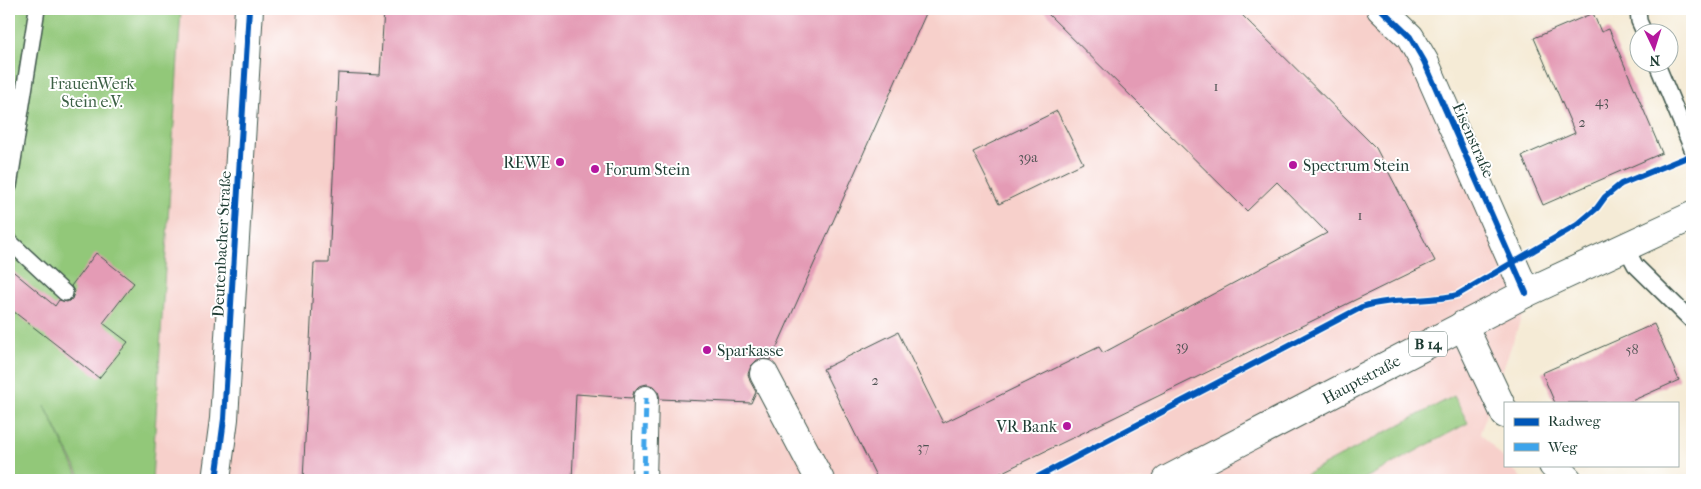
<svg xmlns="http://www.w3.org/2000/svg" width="1701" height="489" font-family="'IM FELL French Canon',serif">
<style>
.built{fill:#f7d0cb}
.green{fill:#92c879;stroke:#588256}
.building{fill:#e49bb5}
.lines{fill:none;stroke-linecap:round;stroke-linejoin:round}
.service-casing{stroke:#3f574c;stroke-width:18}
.pedestrian-casing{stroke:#3f574c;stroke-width:26}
.minor-casing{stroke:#3f574c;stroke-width:30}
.tertiary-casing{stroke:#3f574c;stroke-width:30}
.primary-casing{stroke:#3f574c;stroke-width:30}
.service{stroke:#fff;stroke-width:15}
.pedestrian{stroke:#fff;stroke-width:24}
.minor{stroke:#fff;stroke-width:28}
.tertiary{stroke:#fff;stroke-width:28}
.primary{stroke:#fff;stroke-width:28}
.quiet{stroke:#3da4eb;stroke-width:5;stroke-dasharray:10 5;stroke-linecap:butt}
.cycleway-casing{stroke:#fff;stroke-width:9}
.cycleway{stroke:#0057b8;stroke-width:6}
.poi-dot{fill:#b5179e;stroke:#fff;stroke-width:2}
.labels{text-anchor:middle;stroke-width:4;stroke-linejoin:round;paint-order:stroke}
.number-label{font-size:14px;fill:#505454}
.shield{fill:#fff;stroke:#627771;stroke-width:1}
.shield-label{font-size:15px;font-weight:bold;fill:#1f3d34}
.park-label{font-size:16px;fill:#3c6045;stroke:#fff}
.street-label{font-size:16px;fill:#1f3d34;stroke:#fff}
.poi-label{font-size:16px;fill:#1f3d34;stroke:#fff;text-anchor:start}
</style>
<rect width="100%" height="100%" fill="#fff"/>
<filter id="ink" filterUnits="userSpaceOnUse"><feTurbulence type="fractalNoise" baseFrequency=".02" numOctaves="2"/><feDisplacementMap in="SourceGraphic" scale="10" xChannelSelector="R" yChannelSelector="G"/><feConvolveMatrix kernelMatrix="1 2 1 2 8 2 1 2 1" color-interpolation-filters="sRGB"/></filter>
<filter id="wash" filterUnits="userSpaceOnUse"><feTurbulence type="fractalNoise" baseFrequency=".0096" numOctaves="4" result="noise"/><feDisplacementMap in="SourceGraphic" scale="20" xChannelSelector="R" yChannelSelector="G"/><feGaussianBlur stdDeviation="1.12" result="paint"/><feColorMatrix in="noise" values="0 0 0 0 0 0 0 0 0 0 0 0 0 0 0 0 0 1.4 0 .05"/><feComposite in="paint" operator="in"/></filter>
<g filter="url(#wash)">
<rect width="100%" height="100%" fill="#f5ebd6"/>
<path class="built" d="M9,9H1380L1422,53L1527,302L1480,433L1505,460V465H1509L1523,480H80L15,345Z"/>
<g class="green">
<path d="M9,9H181L152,480H82L45,406L80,480H9Z"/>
<path d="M1454,396L1468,423L1362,480H1302L1301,477Z"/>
</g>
<g id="blocks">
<g class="building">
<path d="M384,9H928L771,360L764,358L757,360L751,366L748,374L750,381L756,392L751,403L660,399L658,391L653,386L647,384L639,386L634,391L632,398L576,394L572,480H303L314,263H329L338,73L380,75Z"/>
<path d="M1043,9H1236L1376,148L1435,261L986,480H878L823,369L898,332L943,423L1099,347L1103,353L1327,233L1277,182L1247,211Z"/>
<path d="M1593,13L1601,32L1609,29L1662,153L1543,205L1522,156L1575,133L1534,38Z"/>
<path d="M1057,111L1083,163L999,204L973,152Z"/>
<path d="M96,253L134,283L103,323L128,342L99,378L9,308V268L55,306L59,300L67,302L72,299L74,291L71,286Z"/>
<path d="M1654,324L1679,380L1627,403H1555L1542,373Z"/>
</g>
</g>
</g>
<g filter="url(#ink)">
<use href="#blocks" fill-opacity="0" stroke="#3f574c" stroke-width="1"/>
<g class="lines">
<g class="service-casing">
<g id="service">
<path d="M1638,9L1639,21L1644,32"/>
<path d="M1656,62L1692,149"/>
<path d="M9,186L37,9"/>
<path d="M9,241L65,293"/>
<path d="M1625,246L1635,265L1692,321"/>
</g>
</g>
<g class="pedestrian-casing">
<path id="pedestrian" d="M644,480L646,398"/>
</g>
<g class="minor-casing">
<g id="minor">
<path d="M1381,9L1410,37L1424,61L1526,293"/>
<path d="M1463,325L1505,414"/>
<path d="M764,374L820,480"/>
<path d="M1553,465L1568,480"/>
</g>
</g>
<g class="tertiary-casing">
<path id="tertiary" d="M216,480L224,419L249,9"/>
</g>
<g class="primary-casing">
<path id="primary" d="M1167,480L1526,293L1692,216"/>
</g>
<use href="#service" class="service"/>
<use href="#pedestrian" class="pedestrian"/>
<use href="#minor" class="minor"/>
<use href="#tertiary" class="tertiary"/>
<use href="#primary" class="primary"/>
<path class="quiet" d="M644,480L646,398"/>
<g class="cycleway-casing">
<g id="cycleway">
<path d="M1381,9L1410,37L1424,61L1526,293"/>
<path d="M216,480L224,419L249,9"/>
<path d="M1032,480L1362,307C1393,297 1426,303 1457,295L1577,225L1597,208L1605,197L1621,184L1692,155"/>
</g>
</g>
<use href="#cycleway" class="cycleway"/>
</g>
</g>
<g class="poi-dot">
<circle cx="560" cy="162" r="5"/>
<circle cx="1293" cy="165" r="5"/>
<circle cx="595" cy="169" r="5"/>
<circle cx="707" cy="350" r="5"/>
<circle cx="1067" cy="426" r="5"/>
</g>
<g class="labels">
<g class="number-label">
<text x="1216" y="91">1</text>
<text x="1602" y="106">43</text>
<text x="1582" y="127">2</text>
<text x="1028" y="162">39a</text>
<text x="1360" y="220">1</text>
<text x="1182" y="351">39</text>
<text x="1632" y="354">58</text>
<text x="875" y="385">2</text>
<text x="923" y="452">37</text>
</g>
<rect class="shield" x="1409" y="331.5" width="38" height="25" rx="4"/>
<g class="shield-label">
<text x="1428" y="349">B 14</text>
</g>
<g class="park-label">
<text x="92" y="89">FrauenWerk<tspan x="92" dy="18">Stein e.V.</tspan></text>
</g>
<g class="street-label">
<text transform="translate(1474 140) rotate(66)" y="6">Eisenstraße</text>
<text transform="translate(221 244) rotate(-87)" y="6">Deutenbacher Straße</text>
<text transform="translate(1361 379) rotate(-28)" y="6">Hauptstraße</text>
</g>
<g class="poi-label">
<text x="550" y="168" text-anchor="end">REWE</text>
<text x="1303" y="171">Spectrum Stein</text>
<text x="605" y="175">Forum Stein</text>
<text x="717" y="356">Sparkasse</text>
<text x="1057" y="432" text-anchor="end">VR Bank</text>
</g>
</g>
<rect width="1701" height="489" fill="none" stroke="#fff" stroke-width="30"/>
<rect x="1504" y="402" width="175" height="65" fill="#ffffff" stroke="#a5b1ae"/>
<rect x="1514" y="418" width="25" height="8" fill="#0057b8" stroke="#a5b1ae"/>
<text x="1548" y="426" font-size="15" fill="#1f3d34">Radweg</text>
<rect x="1514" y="443" width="25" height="8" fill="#3da4eb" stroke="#a5b1ae"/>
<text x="1548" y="452" font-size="15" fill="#1f3d34">Weg</text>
<g transform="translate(1654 48) rotate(176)"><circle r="24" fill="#ffffff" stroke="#a5b1ae"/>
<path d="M0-4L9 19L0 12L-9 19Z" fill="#b5179e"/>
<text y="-8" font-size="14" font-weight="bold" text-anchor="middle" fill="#1f3d34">N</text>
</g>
</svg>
